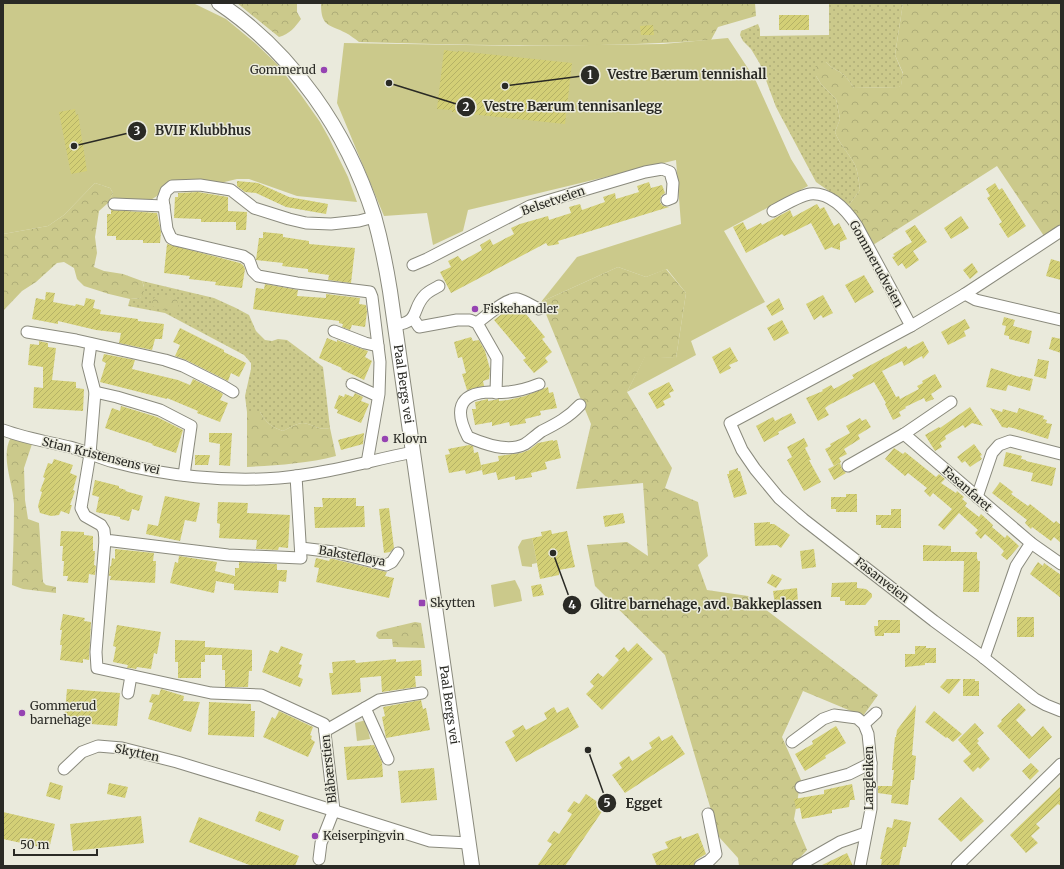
<svg xmlns="http://www.w3.org/2000/svg" width="1064" height="869" font-family="Merriweather,serif">
<style>
.grass{fill:url(#grass-dots)}
.forest{fill:url(#forest-crowns)}
.park{fill:#cbc98b}
.building{fill:url(#building-hatch)}
.lines{fill:none;stroke-linecap:round;stroke-linejoin:round}
.minor-casing{stroke:#8a8a7d;stroke-width:13}
.tertiary-casing{stroke:#8a8a7d;stroke-width:16}
.minor{stroke:#fff;stroke-width:11}
.tertiary{stroke:#fff;stroke-width:14}
.poi-dot{fill:#9643b2;stroke:#eaeadc;stroke-width:1.5}
.labels{text-anchor:middle;stroke-width:3;stroke-linejoin:round;paint-order:stroke}
.poi-label{font-size:12px;fill:#2a2a25;stroke:#eaeadc;text-anchor:start}
.street-label{font-size:12px;fill:#2a2a25;stroke:#eaeadc}
.leader{fill:none;stroke:#2a2a25;stroke-width:1.5}
.callout-dot{fill:#2a2a25;stroke:#eaeadc;stroke-width:1.5}
.mark-label{font-size:12px;text-anchor:middle;font-weight:bold;fill:#fff}
.callout-label{font-size:13px;text-anchor:middle;font-weight:bold;fill:#2a2a25;stroke:#eaeadc;stroke-width:3;stroke-linejoin:round;paint-order:stroke}
</style>
<defs>
<pattern id="grass-dots" width="8" height="8" patternUnits="userSpaceOnUse"><rect width="8" height="8" fill="#cbc98b"/><path d="M2 2h.1M6 6h.1" fill="none" stroke="#aead78" stroke-width="1.8" stroke-linecap="round"/></pattern>
<pattern id="forest-crowns" width="20" height="18" patternUnits="userSpaceOnUse"><rect width="20" height="18" fill="#cbc98b"/><path d="M2 6a3 3 0 1 1 6 0M12 15a3 3 0 1 1 6 0" fill="none" stroke="#aead78"/></pattern>
<pattern id="building-hatch" width="6" height="6" patternUnits="userSpaceOnUse"><rect width="6" height="6" fill="#d3cf76"/><path d="M-1 1l2-2M0 6l6-6M5 7l2-2" fill="none" stroke="#b5b266"/></pattern>
</defs>
<rect width="100%" height="100%" fill="#eaeadc"/>
<g class="grass">
<path d="M829,3H903L895,55L903,74L901,86L899,87L854,88C850,82 846,76 840,72C835,69 830,67 826,62L816,76L821,84L836,99L840,119L835,132C839,144 849,153 855,165C858,172 859,182 860,190L849,205L816,182L776,107L760,64L751,49L743,41L740,35L741,31L758,24L760,29V36L829,35Z"/>
<path d="M142,281L214,298L236,308L249,315L256,331L265,340L272,341L278,339L287,340L323,367L330,428C317,431 312,423 302,423C295,424 289,428 283,431C272,427 266,423 260,412H247L245,396L251,369V363L244,355L165,313L128,306L130,299L140,298L144,286Z"/>
</g>
<g class="forest">
<path d="M237,3H297V12L301,19C295,27 290,34 279,37Z"/>
<path d="M316,3H755L756,16L718,27L711,40C594,49 476,45 359,42C355,39 350,35 346,33C329,24 321,27 321,4Z"/>
<path d="M903,3H1061V225L1044,236L997,166L873,245L849,205L860,190C859,182 858,172 855,165C849,153 839,144 835,132L840,119L836,99L821,84L816,76L815,67L820,63L826,62C830,67 835,69 840,72C846,76 850,82 854,88L899,87L901,85L903,73L895,55Z"/>
<path d="M95,183L110,188L113,193L108,203L99,211L95,237L97,253L94,267L104,271L123,274L142,281C145,288 145,292 140,298L130,299L109,294L84,286L77,279L74,268L64,262L57,263L36,282L22,291L3,311V234L48,226L64,215Z"/>
<path d="M618,267L646,277L666,269L686,293L676,358L645,357L627,392L672,468L665,488L698,502L708,556L698,565L707,590L748,596L878,695L863,716L803,691L782,737L801,780L794,819L807,850L794,864L793,866H739L738,858L719,837L665,655L595,586L587,545L627,542L648,556L643,483L576,489L591,424L541,302Z"/>
<path d="M161,295L168,296L177,300L179,308L176,312L155,308L151,304L154,298Z"/>
<path d="M253,411L260,412C266,423 272,427 283,431C289,428 295,424 302,423C312,423 317,431 330,428L336,456C307,464 276,465 247,467V412Z"/>
<path d="M11,437L32,444L24,468L25,500L28,519L39,523L43,582L46,585L56,587V593L23,589L12,585C13,558 14,531 14,504C13,482 0,457 11,437Z"/>
<path d="M415,622L421,623L425,648L393,647L392,639H379L376,636L377,632L381,630Z"/>
</g>
<g class="park">
<path d="M3,3H193L226,19L255,43L277,64L301,95L320,122L329,138L348,177L357,202L297,196L249,179H237L216,184L165,186L157,196L149,201L110,199L113,193L110,188L95,183L64,215L48,226L3,234Z"/>
<path d="M728,38L755,79L791,159L808,186L724,231L765,302L691,341L696,355L627,392L645,356L676,358L686,293L667,269L646,277L618,267L541,302L577,257L681,224L676,160L468,210L463,231L433,245L427,213L384,216L337,103L344,43L519,46L663,44Z"/>
<path d="M532,538L537,563L532,564V567L522,566L518,547L522,540Z"/>
<path d="M515,580L520,590L522,601L494,607L491,585Z"/>
<path d="M366,720L370,739L357,741L355,723Z"/>
</g>
<g class="building">
<rect x="779" y="15" width="30" height="15"/>
<path d="M653,25L654,35H641L640,26Z"/>
<path d="M444,50L458,52V51L572,63L565,124L452,112V110L437,109Z"/>
<path d="M75,109L76,115L78,114L87,171L71,174L59,112Z"/>
<path d="M237,181L258,183L289,197L328,204L326,214L286,207L256,193L245,192L237,186Z"/>
<path d="M649,182L651,188L662,185L665,193L661,196L660,202L663,206L669,207L558,241L559,244L548,246L546,243L451,293L440,272L451,267L448,261L458,256L462,261L482,250L480,245L490,239L493,245L514,234L511,228L520,224L548,216L549,220L571,213L569,207L580,204L582,210L605,202L603,197L615,193L616,199L639,192L637,186Z"/>
<path d="M995,183L999,190L1002,188L1026,226L1008,238L999,224L1002,222L987,198L990,196L986,189Z"/>
<path d="M198,192L228,197V211L247,212L246,230H236V222H201V219L174,218L175,197H178V193Z"/>
<path d="M817,204L820,209L824,207L834,226L839,223L847,239L840,242V250L833,248L832,247L825,250L811,223L791,233L784,236L782,234L746,253L733,227L743,222L747,230L761,223L762,225L790,210L793,217Z"/>
<path d="M111,210L157,213L161,232L160,243H143V240H116V236H107V214H111Z"/>
<path d="M961,216L969,228L951,239L944,228Z"/>
<path d="M915,225L927,242L913,251L919,260L906,269L902,263L898,266L892,257L895,256L893,254L912,242L905,231Z"/>
<path d="M263,232L283,234V237L309,241V244L355,248L351,283L328,280L329,275L308,272V269L282,266L283,263L256,260L259,238H263Z"/>
<path d="M167,244L240,263L243,265L245,269L242,288L215,285L216,282L189,279L190,276L164,273Z"/>
<path d="M1051,259L1061,262V280L1046,276Z"/>
<path d="M972,263L978,272L970,279L963,270Z"/>
<path d="M864,275L874,292L855,303L845,285Z"/>
<path d="M265,284L298,290L297,296L326,298V294L360,298L359,304L366,305L367,312L365,327L352,325L350,330L342,327L343,324L339,323V321L253,309L256,288L264,289Z"/>
<path d="M46,292L55,293L53,302L75,306L76,304L84,306L86,298L95,300L93,308L101,310L100,314L138,319V321L164,324L162,339H155L152,350L119,343L121,333L96,330L58,321V324L32,319L36,298L45,300Z"/>
<path d="M823,295L833,313L823,318L821,315L814,320L806,304Z"/>
<path d="M779,298L784,309L772,316L766,306Z"/>
<path d="M516,307H520L545,337L542,339L552,352L545,358L548,362L534,373L523,360L526,358L494,320L507,310L509,309L511,311Z"/>
<path d="M1004,317L1015,320L1013,326L1032,331L1029,344L1009,339V336L1004,335L1006,326L1002,325Z"/>
<path d="M965,319L970,328L964,331L966,336L948,345L941,332Z"/>
<path d="M782,320L789,333L774,341L767,328Z"/>
<path d="M180,328L224,350V352L246,363L239,377L231,373L228,381L186,360L175,356L180,345L173,342Z"/>
<path d="M471,337L473,341L479,340L485,351L490,369L489,379L483,381L484,386L467,390L462,374L466,373L462,357L458,358L454,342Z"/>
<path d="M1052,337L1061,339V353L1049,349Z"/>
<path d="M327,338L337,342V340L368,351L365,357L372,361L364,380L341,369L342,368L319,358Z"/>
<path d="M39,341L48,343V347L56,348L52,380L76,382V388L84,389L83,411L33,408L34,387L43,388V367L28,365L30,344L39,345Z"/>
<path d="M923,341L929,352L923,359L922,356L904,366L902,361L882,371L895,395L896,397L899,396L900,399L919,389L917,386L923,383L922,381L935,374L942,387L931,394L934,399L926,402L924,398L905,407L906,408L899,412L901,416L893,420L885,404L886,403L874,382L829,405L825,408L829,415L818,421L806,398L823,391L822,390L831,385L834,389L854,378L852,375L869,366L906,346L908,349Z"/>
<path d="M730,347L738,361L729,365L731,368L720,374L712,357Z"/>
<path d="M104,354L135,360L132,369L178,380L190,385L193,379L220,392L223,394L220,400L228,403L220,422L197,413L198,411L167,398V399L100,382L106,363L102,361Z"/>
<path d="M1038,359L1049,361L1046,379L1034,376Z"/>
<path d="M991,368L1020,377L1021,376L1033,379L1030,391L1008,385L1006,391L986,387Z"/>
<path d="M669,382L674,391L669,393L671,397L663,401L665,405L657,409L648,393Z"/>
<path d="M548,387L549,393L553,392L557,408L540,411L541,415L525,419L526,423L510,426L509,422L492,426V422L475,425L472,409H476L475,402L488,399V401L494,400L499,399V401L508,400L525,396Z"/>
<path d="M355,393L363,397L361,401L369,404L361,423L337,413L338,410L334,408L339,395L344,397L345,394L353,397Z"/>
<path d="M121,406L157,417L183,430L176,453L152,445L153,444L105,428L112,408L120,411Z"/>
<path d="M970,407L983,426L972,423L965,428L963,425L945,436L946,439L940,443L942,447L935,451L925,435L939,427L940,428Z"/>
<path d="M990,408L1002,412L1003,409L1017,413L1019,408L1044,416L1043,419L1047,420L1046,423L1052,424L1048,439L1013,428L1008,427V428L1002,427Z"/>
<path d="M791,413L796,423L778,432L779,434L764,442L756,426L773,417L775,421Z"/>
<path d="M860,418L862,421L866,419L871,427L858,435L860,439L844,449L847,454L839,458L841,462L834,466L825,449L831,446L830,444L850,433L846,426Z"/>
<path d="M209,433H232L230,466L219,465L220,444L209,442Z"/>
<path d="M364,433L363,444L341,450L338,440Z"/>
<path d="M804,438L808,446L805,448L811,460H809L821,482L804,491L787,460L792,457L787,447Z"/>
<path d="M553,440V441L557,440L561,458L545,462L547,469L531,473L532,477L515,480V476L498,480L496,472L483,475L481,465L499,461L498,456L521,453L529,450L538,443Z"/>
<path d="M974,444L982,455L980,456L982,459L970,467L965,461L962,463L957,457Z"/>
<path d="M469,445L473,446L474,453L478,452L482,470L466,474L465,470L449,473L445,455L450,454L448,449Z"/>
<path d="M894,448L903,454L905,452L936,477L939,474L945,479L941,483L956,493L957,491L964,497L962,499L967,503L965,506L979,517L981,514L993,525L992,527L1005,538L1007,535L1019,546L1007,560L1001,555L1004,551L998,545L985,534L981,539L975,533L978,530L959,513L944,530L938,525L952,509L933,493L930,497L924,491L927,488L908,473L905,476L885,459Z"/>
<path d="M1006,452L1022,456L1021,459L1026,460V461L1056,468L1052,486L1031,481L1033,473L1003,466Z"/>
<path d="M195,455H210L208,465H195Z"/>
<path d="M54,459L73,465L70,473L77,476L73,490L75,491L70,505H72L69,514L61,511L59,515L51,516L40,513L38,506L42,492L40,491L45,478L43,477L48,463L52,464Z"/>
<path d="M840,463L842,469L846,473L834,480L828,469Z"/>
<path d="M738,468V471H740L747,494L734,498L727,474H729V471Z"/>
<path d="M95,480L119,486V488L126,490L125,491L143,496L139,511L132,509L129,521L120,519V517L96,512L99,497L92,495Z"/>
<path d="M1000,482L1013,492L1011,494L1028,506L1030,504L1054,523L1056,521L1061,525V543L1054,537L1051,541L1032,527L1031,529L1025,523L1027,520L992,493Z"/>
<path d="M846,494H857V512H836V509H831V497H846Z"/>
<path d="M165,496L200,503L196,522L185,520L180,541L146,534L148,524L158,526Z"/>
<path d="M322,498H356V506H364L365,527L315,528L314,507H323Z"/>
<path d="M218,502L248,503L247,513L290,515L288,548L279,547L278,550L256,549L257,540L219,538L220,524L217,523Z"/>
<path d="M389,508L394,548L390,552L384,553L379,509Z"/>
<path d="M891,509H901V528H881V525H876V515H891Z"/>
<path d="M623,513L625,523L605,527L603,516Z"/>
<path d="M770,522V524H774L790,535L781,548L777,545L755,546L754,523Z"/>
<path d="M551,530L552,534L567,531L575,567L559,570V575L540,579L532,538L542,536L541,532Z"/>
<path d="M61,531L84,532V535L93,536V551H95L94,565L96,566L95,575L89,574L88,583L67,581L68,576H63L64,561H62L63,546H60Z"/>
<path d="M923,545L951,546V552H977V558L978,561H980L979,592H963L964,561H923Z"/>
<path d="M115,549L154,553L153,561H156L155,583L110,580L111,576H109L110,566H111L112,558L115,559Z"/>
<path d="M814,549L816,567L802,569L800,551Z"/>
<path d="M179,556L217,562L215,571L235,576V568H239V562L277,564V570H287L286,582L279,581L278,593L234,590V584L216,581L214,593L170,583L175,562L178,563Z"/>
<path d="M316,558L329,561L330,559H333L387,572L385,576L394,578L389,598L316,582L319,568L314,567Z"/>
<path d="M1038,562L1043,566L1044,563L1061,575V598L1030,574Z"/>
<path d="M772,574L782,579L776,588L767,583Z"/>
<path d="M857,582V588L866,589L872,594V597L865,605H845V601H840V597H831L832,583Z"/>
<path d="M541,584L544,595L533,597L531,586Z"/>
<path d="M797,588L798,602L775,605L773,591Z"/>
<path d="M63,614L85,618L84,621L91,622L89,660L83,659V663L60,660L62,645H60L62,630H60Z"/>
<rect x="1017" y="617" width="17" height="20"/>
<path d="M878,620H900V633H884V636H875L874,626H878Z"/>
<path d="M117,625L161,632L157,654L154,653L151,669L137,667L136,669L130,668H127L128,665L113,662L116,647L113,646Z"/>
<path d="M175,640L205,641V647L252,650V671H249L248,687H225V670H222V655H205V662H201V678H178V662H175Z"/>
<path d="M637,643L653,659L602,710L586,694L594,686L590,682L598,673L603,677L619,660L615,656L624,647L628,652Z"/>
<path d="M281,646L303,654L299,664L302,665L298,677L303,679L300,687L262,672L270,650L278,653Z"/>
<path d="M915,646H926V648H936V663H925V665L905,667V654H915Z"/>
<path d="M396,659V662L421,660L422,676H415L416,687L382,692L381,676L360,678L361,692L332,695L329,673H333L332,662L355,660L356,663Z"/>
<path d="M947,679H961L949,694L940,687Z"/>
<path d="M963,679H975V681H979V696H963Z"/>
<path d="M67,689L120,693L117,726L64,722Z"/>
<path d="M161,689L184,696L183,701L200,702L191,732L148,719L153,703L149,702L152,694L159,695Z"/>
<path d="M421,700L423,709L426,708L430,730L386,738L382,717L385,716L383,707Z"/>
<path d="M209,702L251,704V711H255L254,737L208,735Z"/>
<path d="M1019,703L1026,710L1016,720L1032,737L1043,726L1052,737L1029,759L997,726L1002,721L1001,720Z"/>
<path d="M916,705L912,755L916,756L914,780H911L908,805L891,803L892,795L878,793V786H892L894,770H892L895,737H896L897,730Z"/>
<path d="M554,707L557,713L568,707L579,727L516,762L505,742L515,736L512,731L523,725L526,730L547,719L544,713Z"/>
<path d="M279,711L313,727L310,735L312,736L311,739L315,742L308,757L263,737L272,717L275,719Z"/>
<path d="M934,711L962,734L953,742L947,737L946,738L925,722Z"/>
<path d="M975,723L984,733L977,739L979,741L977,743L990,759L980,769L978,767L973,772L963,761L971,754L958,740Z"/>
<path d="M836,726L846,743L825,756L826,758L805,771L795,754L813,744L812,741Z"/>
<path d="M672,735L685,754L625,793L612,775L622,768L619,763L629,756L632,761L652,748L649,743L659,736L662,741Z"/>
<path d="M374,745L382,762L383,777L347,780L344,747Z"/>
<path d="M1031,763L1039,771L1030,780L1022,771Z"/>
<path d="M434,768L437,800L401,803L398,771Z"/>
<path d="M50,782L63,786L60,800L46,796Z"/>
<path d="M109,783L128,787L125,798L107,794Z"/>
<path d="M852,784L855,800H850L849,807L832,810V813L802,819L800,808L796,809L794,799L824,794V790Z"/>
<path d="M1061,786V806L1058,804L1036,824L1040,828L1031,836L1038,843L1026,853L1010,835Z"/>
<path d="M586,794L605,807L565,866H537L552,844L547,841L554,831L559,834L572,814L567,811L574,801L579,804Z"/>
<path d="M961,797L984,821L961,842L938,819Z"/>
<path d="M259,811L284,820L280,831L255,821Z"/>
<path d="M3,812L55,824L49,849L3,839Z"/>
<path d="M141,816L144,843L73,851L70,824Z"/>
<path d="M199,817L299,856L295,866H252L189,842Z"/>
<path d="M894,819L911,822L906,847H903L899,866H881L882,859H880L887,827L892,828Z"/>
<path d="M698,833L706,854L696,860L693,866H657L652,854L668,848L665,842L681,836L682,839Z"/>
<path d="M847,853L853,866H820Z"/>
</g>
<g class="lines">
<g class="minor-casing">
<g id="minor">
<path d="M114,204L164,206"/>
<path d="M773,211C782,206 801,195 810,194C830,192 847,211 857,226L911,326"/>
<path d="M1061,231L965,294L911,326L730,423L742,450L755,469L779,498L803,519L934,621L979,654L1035,699L1046,705L1061,711"/>
<path d="M413,265L427,259L530,206L645,172L662,169L670,172L673,183L672,198L667,200"/>
<path d="M965,294L976,300L1061,320"/>
<path d="M413,318L419,327L457,320H470L477,323L497,358L496,393"/>
<path d="M477,323C485,317 509,296 518,299C525,301 532,306 539,309"/>
<path d="M395,325C421,322 411,309 425,295C429,291 434,289 439,286"/>
<path d="M334,331L365,343L378,346"/>
<path d="M27,332L76,340L165,360L183,366L223,386L233,392"/>
<path d="M91,344L88,365L95,392L90,454L81,508L85,516L101,525L104,530L105,540L228,555L301,558L296,476"/>
<path d="M352,384L378,396"/>
<path d="M539,384C529,388 519,391 508,392C502,393 496,392 490,392C457,393 455,412 468,437C484,444 508,453 525,444C531,440 536,435 542,431C556,424 569,417 580,405"/>
<path d="M95,392L117,397L160,410L191,426L184,475"/>
<path d="M3,430C25,438 48,442 70,447C85,451 99,458 114,462C165,476 226,482 279,478C325,474 368,461 413,452"/>
<path d="M904,434L1031,543L1061,564"/>
<path d="M367,463L379,394L380,362L372,297L370,292L297,283L258,276L253,271L249,260L243,256L175,240L171,238L167,229L163,199L166,191L172,186L200,185L225,189L231,190L254,208L289,219L306,223L331,224L359,221L374,217"/>
<path d="M848,466L904,434L951,402"/>
<path d="M977,497L992,453L999,445L1010,441L1061,454"/>
<path d="M105,540L96,652L97,668L211,693L261,695L324,724L334,810L321,843L319,859"/>
<path d="M301,548L334,552L386,565L392,562L398,553"/>
<path d="M984,658L1016,566L1031,543"/>
<path d="M128,693L131,676"/>
<path d="M365,708L388,759"/>
<path d="M864,724L876,713"/>
<path d="M325,731L379,700L422,693"/>
<path d="M792,742L823,719L834,715L857,718L864,724L868,734L871,763V809L860,866"/>
<path d="M64,769L82,752L98,746L122,748L177,762L259,787L430,841L469,843"/>
<path d="M801,787L849,774L871,763"/>
<path d="M700,866L709,861L716,854L708,814"/>
<path d="M798,866L840,842L866,833"/>
<path d="M957,866L1061,764"/>
</g>
</g>
<g class="tertiary-casing">
<g id="tertiary">
<path id="s1" d="M219,3C293,53 347,131 374,216C381,241 386,266 390,291L472,866"/>
</g>
</g>
<use href="#minor" class="minor"/>
<use href="#tertiary" class="tertiary"/>
</g>
<g class="poi-dot">
<circle cx="324" cy="70" r="4"/>
<circle cx="475" cy="309" r="4"/>
<circle cx="385" cy="439" r="4"/>
<rect x="418" y="599" width="8" height="8" rx="2"/>
<circle cx="22" cy="713" r="4"/>
<circle cx="315" cy="836" r="4"/>
</g>
<g class="labels">
<g class="poi-label">
<text x="316" y="74" text-anchor="end">Gommerud</text>
<text x="483" y="313">Fiskehandler</text>
<text x="393" y="443">Klovn</text>
<text x="430" y="607">Skytten</text>
<text x="30" y="710">Gommerud<tspan x="30" dy="14">barnehage</tspan></text>
<text x="323" y="840">Keiserpingvin</text>
</g>
<g class="street-label">
<text transform="translate(553 201) rotate(-19)" y="4">Belsetveien</text>
<text transform="translate(876 264) rotate(61)" y="4">Gommerudveien</text>
<text dy="4" stroke="none"><textPath href="#s1" startOffset="439">Paal Bergs vei</textPath></text>
<text transform="translate(101 456) rotate(14)" y="4">Stian Kristensens vei</text>
<text transform="translate(967 489) rotate(41)" y="4">Fasanfaret</text>
<text transform="translate(352 556) rotate(10)" y="4">Bakstefløya</text>
<text transform="translate(882 580) rotate(38)" y="4">Fasanveien</text>
<text dy="4" stroke="none"><textPath href="#s1" startOffset="763">Paal Bergs vei</textPath></text>
<text transform="translate(137 753) rotate(12)" y="4">Skytten</text>
<text transform="translate(329 769) rotate(-96)" y="4">Blåbærstien</text>
<text transform="translate(869 778) rotate(-90)" y="4">Langleiken</text>
</g>
</g>
<path class="leader" d="M505 86L590 75M389 83L466 107M74 146L137 131M553 553L572 605M588 750L607 803"/>
<g class="callout-dot">
<circle cx="505" cy="86" r="4"/>
<circle cx="389" cy="83" r="4"/>
<circle cx="74" cy="146" r="4"/>
<circle cx="553" cy="553" r="4"/>
<circle cx="588" cy="750" r="4"/>
<circle cx="590" cy="75" r="10"/>
<circle cx="466" cy="107" r="10"/>
<circle cx="137" cy="131" r="10"/>
<circle cx="572" cy="605" r="10"/>
<circle cx="607" cy="803" r="10"/>
</g>
<g class="mark-label">
<text x="590" y="79">1</text>
<text x="466" y="111">2</text>
<text x="137" y="135">3</text>
<text x="572" y="609">4</text>
<text x="607" y="807">5</text>
</g>
<g class="callout-label">
<text x="687" y="79">Vestre Bærum tennishall</text>
<text x="573" y="111">Vestre Bærum tennisanlegg</text>
<text x="203" y="135">BVIF Klubbhus</text>
<text x="706" y="609">Glitre barnehage, avd. Bakkeplassen</text>
<text x="644" y="808">Egget</text>
</g>
<rect width="1064" height="869" fill="none" stroke="#2a2a25" stroke-width="8"/>
<path d="M14 849v6h83v-6" fill="none" stroke="#2a2a25" stroke-width="2"/>
<text x="20" y="849" font-size="12" fill="#2a2a25" stroke="#eaeadc" stroke-width="3" paint-order="stroke">50 m</text>
</svg>
